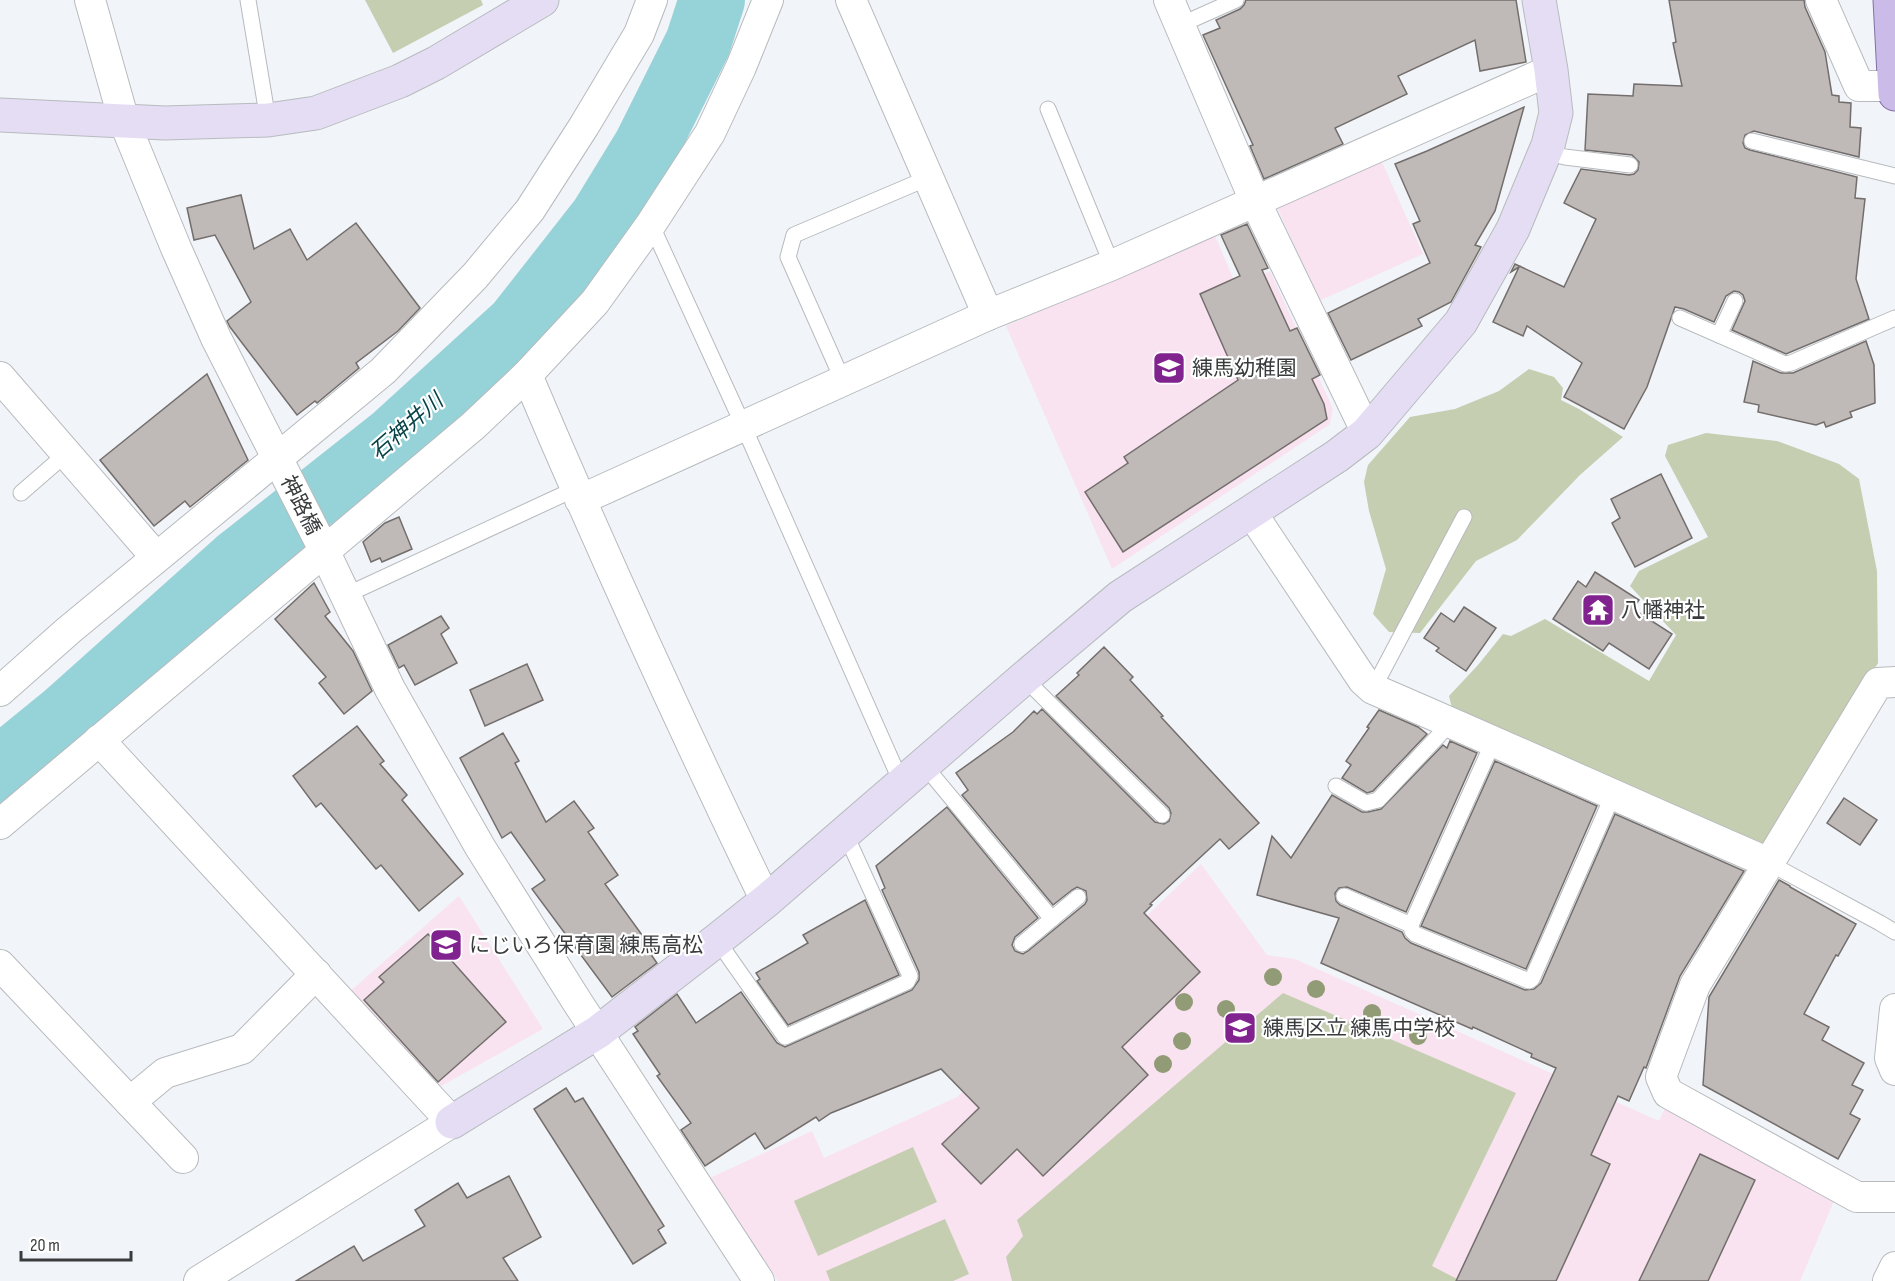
<svg xmlns="http://www.w3.org/2000/svg" width="1895" height="1281" font-family="'Sofia Sans Condensed','Noto Sans JP',sans-serif">
<style>
.education{fill:#f9e3f0}
.green{fill:#c5ceb1}
.lines{fill:none;stroke-linecap:round;stroke-linejoin:round}
.river{stroke:#96d3d8;stroke-width:66}
.building{fill:#bfbab8;stroke:#736e6c;stroke-width:1.5}
.lane-casing{stroke:#b7bbbe;stroke-width:17}
.street-casing{stroke:#b7bbbe;stroke-width:32}
.secondary-casing{stroke:#b7bbbe;stroke-width:35}
.primary-casing{stroke:#8271a3;stroke-width:35}
.lane{stroke:#fff;stroke-width:15}
.street{stroke:#fff;stroke-width:30}
.secondary{stroke:#e5ddf4;stroke-width:33}
.primary{stroke:#cbbbe9;stroke-width:33}
.tree{fill:#919b75}
.labels{text-anchor:middle;stroke-width:4.5;stroke-linejoin:round;paint-order:stroke}
.poi-label{font-size:21px;fill:#3a3b3c;stroke:#fff;text-anchor:start}
.street-label{font-size:21px;fill:#3a3b3c;stroke:#fff}
.water-label{font-size:22px;font-style:italic;fill:#084347;stroke:#fff}
</style>
<rect width="100%" height="100%" fill="#f1f4f8"/>
<g class="education">
<path d="M1381,160L1423,254L1319,301L1277,207Z"/>
<path d="M1214,234L1237,287L1270,271L1333,409L1330,424L1112,569L1006,326Z"/>
<path d="M1201,864L1267,955L1295,959L1659,1121L1665,1108L1836,1196L1800,1281H778L710,1178L812,1131L824,1158L957,1097Z"/>
<path d="M459,896L543,1029L434,1090L347,994Z"/>
</g>
<g class="green">
<path d="M365,0H481L483,5L393,53Z"/>
<path d="M1529,369L1554,377L1563,388L1561,400L1579,409L1623,437L1580,475L1517,540L1476,561L1420,633L1389,632L1373,614L1386,569L1369,511L1364,482L1368,465L1410,417L1455,409L1499,391Z"/>
<path d="M1706,433L1777,441L1839,464L1859,479L1877,571L1878,663L1770,841L1757,846L1453,712L1449,696L1478,665L1503,634L1511,636L1545,619L1649,681L1676,635L1630,586L1639,571L1708,537L1665,456L1668,445Z"/>
<path d="M1283,993L1516,1093L1432,1266L1461,1281H1012L1006,1257L1023,1236L1017,1220Z"/>
<path d="M913,1147L937,1202L818,1256L794,1201Z"/>
<path d="M945,1219L969,1274L953,1281H830L826,1271Z"/>
</g>
<g class="lines">
<path class="river" d="M0,770L66,716L237,563L394,439L518,326L602,219L646,147L698,43L712,0"/>
</g>
<g class="building">
<path d="M1246,0H1516L1526,62L1480,71L1475,40L1398,76L1407,94L1335,128L1343,144L1264,179L1250,146L1253,145L1203,35L1220,28L1216,20L1240,9L1244,5Z"/>
<path d="M1669,0H1804L1805,7L1825,52L1832,95L1839,96V102L1851,103L1850,127L1861,128L1859,157L1754,131L1745,135L1743,143L1745,148L1750,150L1857,177L1855,198L1865,199L1856,279L1869,319L1786,354L1732,330L1745,301L1743,295L1739,292L1734,291L1726,296L1714,322L1684,309L1675,307L1647,387L1624,429L1564,397L1582,363L1527,326L1523,336L1493,322L1519,267L1511,272L1515,264L1564,287L1596,219L1564,203L1581,169L1629,175L1634,174L1638,170L1639,162L1632,155L1585,150L1588,94L1633,96L1634,84L1682,86L1673,43L1676,42Z"/>
<path d="M1524,107L1495,211L1475,245L1481,247L1451,302L1418,319L1422,326L1351,360L1328,313L1430,263L1413,224L1420,221L1395,164L1427,151Z"/>
<path d="M241,195L254,249L290,229L307,260L356,223L420,308L398,331L356,363L359,368L317,403L315,401L297,415L230,327L227,321L251,302L215,235L194,240L187,208Z"/>
<path d="M1247,224L1268,268L1262,270L1290,331L1297,328L1320,375L1312,379L1324,404L1327,419L1123,552L1085,492L1128,463L1124,457L1238,380L1200,294L1240,276L1221,235Z"/>
<path d="M1866,341L1874,365L1875,403L1850,412L1852,417L1826,427L1824,422L1816,425L1758,412L1759,405L1744,402L1753,361L1781,373H1793Z"/>
<path d="M207,374L248,460L190,507L185,501L154,526L100,460Z"/>
<path d="M1661,474L1692,538L1635,567L1612,523L1620,518L1611,499Z"/>
<path d="M399,517L412,549L382,562L380,558L371,562L363,542L385,523Z"/>
<path d="M1595,572L1639,600L1633,609L1672,634L1649,669L1609,643L1603,651L1553,619L1578,581L1586,587Z"/>
<path d="M314,583L330,612L325,616L353,651L372,691L344,714L319,683L326,677L275,619Z"/>
<path d="M1464,607L1496,628L1466,671L1436,651L1439,648L1424,638L1441,613L1454,622Z"/>
<path d="M441,616L449,628L441,634L457,663L415,685L404,665L399,668L388,645Z"/>
<path d="M1104,647L1133,677L1130,680L1163,716L1161,717L1259,823L1229,849L1220,839L1150,904L1152,905L1144,913L1200,972L1122,1047L1148,1075L1043,1176L1017,1149L981,1184L942,1144L979,1108L941,1069L831,1113L819,1121L816,1117L765,1149L755,1133L705,1166L681,1130L691,1123L657,1076L660,1074L633,1034L638,1031L635,1027L677,994L696,1023L741,992L777,1043L785,1047L912,990L919,980V972L882,890L885,888L876,866L947,807L1038,918L1015,937L1012,945L1015,951L1023,954L1028,951L1085,904L1087,900L1086,891L1077,887L1072,890L1053,905L962,795L968,790L956,773L1013,732L1034,711L1037,714L1042,709L1155,822L1164,824L1169,821L1171,813L1169,808L1056,696L1079,675L1077,673Z"/>
<path d="M527,664L543,700L485,726L470,690Z"/>
<path d="M1379,710L1418,727L1427,734L1373,791L1367,793L1342,778L1351,765L1346,761L1369,728L1367,727Z"/>
<path d="M357,726L384,761L380,764L407,795L402,800L463,874L419,911L381,865L376,869L321,803L316,807L293,776Z"/>
<path d="M503,733L519,761L515,763L546,822L574,801L594,828L588,832L618,875L605,884L655,953L652,956L657,963L612,997L532,889L545,880L511,832L502,838L460,758Z"/>
<path d="M1450,741L1477,753L1406,912L1347,887L1339,888L1335,893L1336,901L1340,905L1402,932L1405,938L1411,943L1525,990L1534,989L1541,983L1615,814L1744,871L1680,976L1646,1068L1644,1067L1629,1101L1618,1096L1591,1155L1610,1164L1556,1281H1456L1556,1068L1531,1057L1532,1054L1473,1027L1472,1029L1321,963L1339,918L1257,895L1272,836L1291,858L1332,795L1362,812H1368L1381,809L1443,745L1447,748Z"/>
<path d="M1495,761L1597,806L1526,969L1421,926Z"/>
<path d="M1844,798L1877,820L1860,845L1827,823Z"/>
<path d="M1779,880L1790,886V887L1856,924L1838,956L1836,955L1804,1014L1829,1027L1822,1040L1864,1063L1852,1085L1863,1090L1850,1114L1860,1119L1838,1159L1703,1085L1709,997Z"/>
<path d="M865,900L899,975L788,1025L757,981L760,979L756,973L808,943L803,935Z"/>
<path d="M428,934L506,1022L438,1082L364,1000L384,982L379,977Z"/>
<path d="M566,1088L575,1102L583,1098L664,1226L658,1230L666,1243L633,1264L534,1109Z"/>
<path d="M1700,1154L1755,1180L1708,1281H1639Z"/>
<path d="M509,1176L541,1237L503,1258L518,1281H296L354,1246L363,1261L425,1226L415,1210L458,1183L467,1198Z"/>
</g>
<g class="lines">
<g class="lane-casing">
<g id="lane">
<path d="M248,0L268,120"/>
<path d="M1180,25L1236,0"/>
<path d="M1048,109L1112,265"/>
<path d="M1752,141L1895,176"/>
<path d="M1545,152L1565,157L1630,165"/>
<path d="M651,224L743,425L902,784"/>
<path d="M1680,318L1785,364L1791,363L1895,318"/>
<path d="M1719,335L1735,301"/>
<path d="M843,381L788,257L794,235L928,178"/>
<path d="M21,493L67,453"/>
<path d="M344,596L575,489"/>
<path d="M1024,678L1162,815"/>
<path d="M1373,689L1464,517"/>
<path d="M1494,740L1411,925L1412,931L1415,934L1529,981L1532,979L1613,795"/>
<path d="M924,765L1052,919"/>
<path d="M1336,786L1366,803L1378,800L1444,730L1449,722"/>
<path d="M1769,863L1880,923L1895,932"/>
<path d="M1344,896L1411,925"/>
<path d="M717,940L785,1037L907,982L910,976L845,833"/>
<path d="M1022,944L1078,897"/>
</g>
</g>
<g class="street-casing">
<g id="street">
<path d="M90,0L124,121L176,248L216,338L321,544L390,689L480,847L576,1000L759,1281"/>
<path d="M851,0L988,315"/>
<path d="M1169,0L1255,201L1367,433"/>
<path d="M1821,0L1859,86H1895"/>
<path d="M527,375C602,552 682,727 766,901"/>
<path d="M0,377L156,557"/>
<path d="M580,500L988,315L1112,265L1551,70"/>
<path d="M1251,512L1363,680L1373,689C1506,746 1637,806 1769,863"/>
<path d="M1895,682L1878,683L1695,985L1661,1077L1668,1093L1857,1197H1895"/>
<path d="M0,691L69,630L383,371L475,276L530,210L584,126L639,34L652,0"/>
<path d="M99,740L452,1122L199,1281"/>
<path d="M0,824L473,426L527,375L595,302L651,224L710,133L741,67L768,0"/>
<path d="M0,965L183,1158"/>
<path d="M1895,1009L1890,1058L1895,1070"/>
<path d="M130,1102L165,1073L242,1049L316,974"/>
<path d="M1888,1281L1895,1267"/>
</g>
</g>
<g class="secondary-casing">
<g id="secondary">
<path d="M0,115L165,123L268,120L316,113L400,81L436,63L542,0"/>
<path d="M452,1122L598,1032L717,940L766,901L1024,678L1120,597L1337,456L1367,433L1461,322L1513,229L1548,145L1556,113L1551,70L1539,0"/>
</g>
</g>
<g class="primary-casing">
<path id="primary" d="M1890,0L1895,94"/>
</g>
<use href="#lane" class="lane"/>
<use href="#street" class="street"/>
<use href="#secondary" class="secondary"/>
<use href="#primary" class="primary"/>
</g>
<g class="tree">
<circle cx="1273" cy="977" r="9"/>
<circle cx="1316" cy="989" r="9"/>
<circle cx="1184" cy="1002" r="9"/>
<circle cx="1226" cy="1009" r="9"/>
<circle cx="1372" cy="1013" r="9"/>
<circle cx="1418" cy="1036" r="9"/>
<circle cx="1182" cy="1041" r="9"/>
<circle cx="1163" cy="1064" r="9"/>
</g>
<defs>
<g id="school-square" transform="scale(1.725)"><rect x="-9" y="-9" width="18" height="18" rx="4" fill="#81238e" stroke="#fff"/><path d="M0-5L7-2L0 1L-7-2ZM-4 1L0 2.5L4 1V4Q0 6-4 4Z" fill="#fff"/></g>
<g id="temple-square" transform="scale(1.725)"><rect x="-9" y="-9" width="18" height="18" rx="4" fill="#81238e" stroke="#fff"/><path d="M0-6L5-2H3V0L6.5 2.5H4V6H1.5V3h-3V6H-4V2.5H-6.5L-3 0V-2H-5Z" fill="#fff"/></g>
</defs>
<g fill-rule="evenodd">
<use href="#school-square" x="1169" y="368"/>
<use href="#temple-square" x="1598" y="610"/>
<use href="#school-square" x="446" y="945"/>
<use href="#school-square" x="1240" y="1028"/>
</g>
<g class="labels">
<g class="poi-label">
<text x="1192" y="375">練馬幼稚園</text>
<text x="1621" y="617">八幡神社</text>
<text x="469" y="952">にじいろ保育園 練馬高松</text>
<text x="1263" y="1035">練馬区立 練馬中学校</text>
</g>
<g class="street-label">
<text transform="translate(301 505) rotate(63)" y="7">神路橋</text>
</g>
<g class="water-label">
<text transform="translate(406 426) rotate(-41)" y="8">石神井川</text>
</g>
</g>
<path d="M21 1251v9h110v-9" fill="none" stroke="#3a3b3c" stroke-width="3"/>
<text x="30" y="1251" font-size="18" fill="#3a3b3c" stroke="#ffffff" stroke-width="4.5" paint-order="stroke">20 m</text>
</svg>
